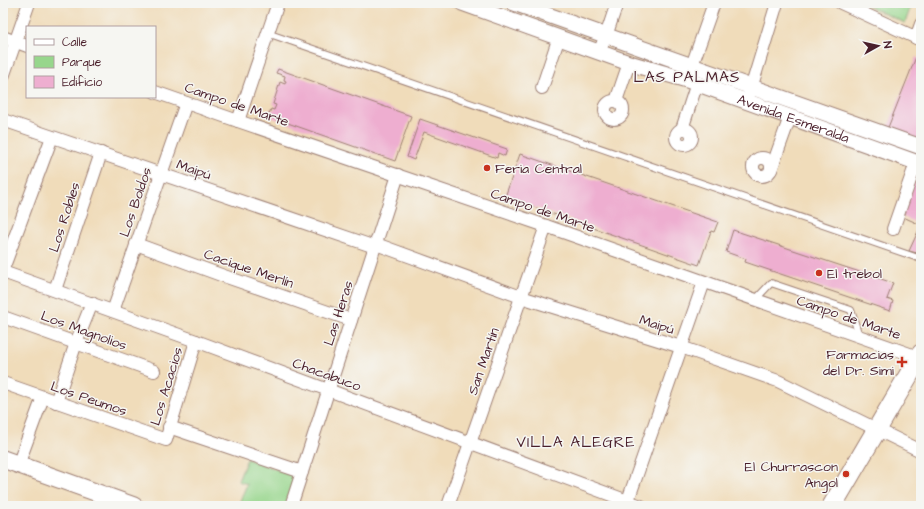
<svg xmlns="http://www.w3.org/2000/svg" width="924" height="509" font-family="'Architects Daughter',sans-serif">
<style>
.green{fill:#97d68c;stroke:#707a5c}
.building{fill:#eeaed0}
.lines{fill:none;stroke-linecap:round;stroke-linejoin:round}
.service-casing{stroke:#9d7e72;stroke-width:8}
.minor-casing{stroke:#9d7e72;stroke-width:14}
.tertiary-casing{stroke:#9d7e72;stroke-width:17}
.secondary-casing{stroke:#9d7e72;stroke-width:19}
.primary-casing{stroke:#9d7e72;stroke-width:21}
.service{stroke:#fff;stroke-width:6}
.minor{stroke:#fff;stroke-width:12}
.tertiary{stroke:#fff;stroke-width:15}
.secondary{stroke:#fff;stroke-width:17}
.primary{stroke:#fff;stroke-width:19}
.poi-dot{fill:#c8321e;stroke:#f6f6f2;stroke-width:1.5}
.labels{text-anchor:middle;stroke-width:3;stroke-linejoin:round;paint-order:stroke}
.street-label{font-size:14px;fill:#4a1f2b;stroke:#f6f6f2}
.poi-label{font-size:14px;fill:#4a1f2b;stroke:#f6f6f2;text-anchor:start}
.neighbourhood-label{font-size:15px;letter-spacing:1px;fill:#4a1f2b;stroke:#f6f6f2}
</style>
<rect width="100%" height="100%" fill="#f6f6f2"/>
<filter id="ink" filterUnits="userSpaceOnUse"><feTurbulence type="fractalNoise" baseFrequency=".025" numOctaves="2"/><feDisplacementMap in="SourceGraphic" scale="8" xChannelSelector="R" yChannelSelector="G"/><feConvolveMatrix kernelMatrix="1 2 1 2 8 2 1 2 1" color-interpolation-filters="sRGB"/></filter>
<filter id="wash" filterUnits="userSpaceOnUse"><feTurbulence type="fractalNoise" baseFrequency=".012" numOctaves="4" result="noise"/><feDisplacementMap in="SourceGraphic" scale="16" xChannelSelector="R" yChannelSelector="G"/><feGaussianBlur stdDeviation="0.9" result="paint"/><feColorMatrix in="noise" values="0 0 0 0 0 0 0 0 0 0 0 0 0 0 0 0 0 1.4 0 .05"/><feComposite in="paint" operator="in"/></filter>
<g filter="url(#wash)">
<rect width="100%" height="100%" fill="#f0dcba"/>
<g class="green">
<path d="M861,3H912L905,23Z"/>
<path d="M247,459L298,477L288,506H238L247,484L238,481Z"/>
</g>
<g id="blocks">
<g class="building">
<path d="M916,57L921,60V141L887,130Z"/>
<path d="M278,69L411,116L395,161L268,116L271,109L274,110L276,105L273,104L280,82L285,84L286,81L284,80L285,76L276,73Z"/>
<path d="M420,119L507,149L505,156L498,153L497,158L424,132L414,160L407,157Z"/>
<path d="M520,154L718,222L714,232L711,231L699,265L505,197Z"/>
<path d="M914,182L921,185V254L909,251L921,225L901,216Z"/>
<path d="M733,230L893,283L887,299L893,301L890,311L745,262L746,259L726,252Z"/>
</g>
</g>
</g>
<g filter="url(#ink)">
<use href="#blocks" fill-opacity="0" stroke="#9d7e72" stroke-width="1"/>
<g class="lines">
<g class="service-casing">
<g id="service">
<path d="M267,33L921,259"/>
<path d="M755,300L771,283L851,310L859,336"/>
</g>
</g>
<g class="minor-casing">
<g id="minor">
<path d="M841,3L921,40"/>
<path d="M3,37L27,46"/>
<path d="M916,38L921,24"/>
<path d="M599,52L606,36L617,3"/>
<path d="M689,74L714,3"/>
<path d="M3,77L29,3"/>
<path d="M542,88L559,37"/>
<path d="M155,92L238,121L546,226L921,358"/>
<path d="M749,95L777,3"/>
<path d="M616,101L629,63"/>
<circle cx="614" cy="110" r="9"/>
<path d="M3,120L375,247"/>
<path d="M238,121L278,3"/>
<circle cx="684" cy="137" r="8"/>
<path d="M682,129L697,83"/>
<circle cx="762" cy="167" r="9"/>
<path d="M771,170L790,117"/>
<path d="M893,229L916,163"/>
<path d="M136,244L221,275L351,320"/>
<path d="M376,244L521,297L681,347L778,381L921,451"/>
<path d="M3,269L52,137"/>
<path d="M3,272L196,341L641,506"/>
<path d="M55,290L101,153"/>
<path d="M113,311L186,103"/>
<path d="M3,317L154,371"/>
<path d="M3,383L166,440L196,341"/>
<path d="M56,402L76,343L92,303"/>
<path d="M169,427L302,472"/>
<path d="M18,465L43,397"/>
<path d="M291,506L398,175"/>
<path d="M448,506L546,226"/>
<path d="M626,506L704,282"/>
</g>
</g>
<g class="tertiary-casing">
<g id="tertiary">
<path id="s1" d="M462,3L629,63L687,80L921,164"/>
<path d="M514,3L921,147"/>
</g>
</g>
<g class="secondary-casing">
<path id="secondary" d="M3,459L134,506"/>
</g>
<g class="primary-casing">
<path id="primary" d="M832,506L921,354"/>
</g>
<use href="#service" class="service"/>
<use href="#minor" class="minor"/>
<use href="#tertiary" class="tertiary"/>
<use href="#secondary" class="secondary"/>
<use href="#primary" class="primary"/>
</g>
</g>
<g class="poi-dot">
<circle cx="487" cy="168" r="4"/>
<circle cx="819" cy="273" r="4"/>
<path d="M900 356h4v4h4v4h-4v4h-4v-4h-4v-4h4z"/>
<circle cx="846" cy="474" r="4"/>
</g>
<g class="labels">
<g class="street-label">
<text transform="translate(237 104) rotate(19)" y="5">Campo de Marte</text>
<text dy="5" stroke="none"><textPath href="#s1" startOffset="351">Avenida Esmeralda</textPath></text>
<text transform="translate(194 169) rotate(19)" y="5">Maipú</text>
<text transform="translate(135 202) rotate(-71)" y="5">Los Boldos</text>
<text transform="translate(543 210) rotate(19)" y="5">Campo de Marte</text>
<text transform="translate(64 217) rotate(-72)" y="5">Los Robles</text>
<text transform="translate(249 268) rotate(19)" y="5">Cacique Merlín</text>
<text transform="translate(338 313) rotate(-72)" y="5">Las Heras</text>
<text transform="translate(849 317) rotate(19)" y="5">Campo de Marte</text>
<text transform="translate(657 324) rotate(17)" y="5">Maipú</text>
<text transform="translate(84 330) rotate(20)" y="5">Los Magnolios</text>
<text transform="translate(483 361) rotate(-71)" y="5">San Martín</text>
<text transform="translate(327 374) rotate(20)" y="5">Chacabuco</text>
<text transform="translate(166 386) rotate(-73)" y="5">Los Acacios</text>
<text transform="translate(89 398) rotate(19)" y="5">Los Peumos</text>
</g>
<g class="poi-label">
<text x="495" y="173">Feria Central</text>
<text x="827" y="278">El trebol</text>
<text x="894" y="359" text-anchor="end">Farmacias<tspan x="894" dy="16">del Dr. Simi</tspan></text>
<text x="838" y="471" text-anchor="end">El Churrascon<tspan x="838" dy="16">Angol</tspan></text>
</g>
<g class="neighbourhood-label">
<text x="687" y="82">LAS PALMAS</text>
<text x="576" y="447">VILLA ALEGRE</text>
</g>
</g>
<rect width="924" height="509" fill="none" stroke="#f6f6f2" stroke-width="16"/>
<rect x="26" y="26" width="130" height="72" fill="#f6f6f2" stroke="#b1a0a2"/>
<rect x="34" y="39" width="20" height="6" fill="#ffffff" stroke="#b1a0a2"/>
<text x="62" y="46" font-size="12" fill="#4a1f2b">Calle</text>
<rect x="34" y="56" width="20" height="12" fill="#97d68c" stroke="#b1a0a2"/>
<text x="62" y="66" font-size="12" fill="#4a1f2b">Parque</text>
<rect x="34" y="76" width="20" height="12" fill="#eeaed0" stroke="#b1a0a2"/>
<text x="62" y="86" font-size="12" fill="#4a1f2b">Edificio</text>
<g transform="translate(878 46) rotate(82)" stroke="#f6f6f2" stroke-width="3" paint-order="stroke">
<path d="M0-3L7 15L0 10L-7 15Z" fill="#4a1f2b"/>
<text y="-6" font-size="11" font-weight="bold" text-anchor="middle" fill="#4a1f2b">N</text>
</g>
</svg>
